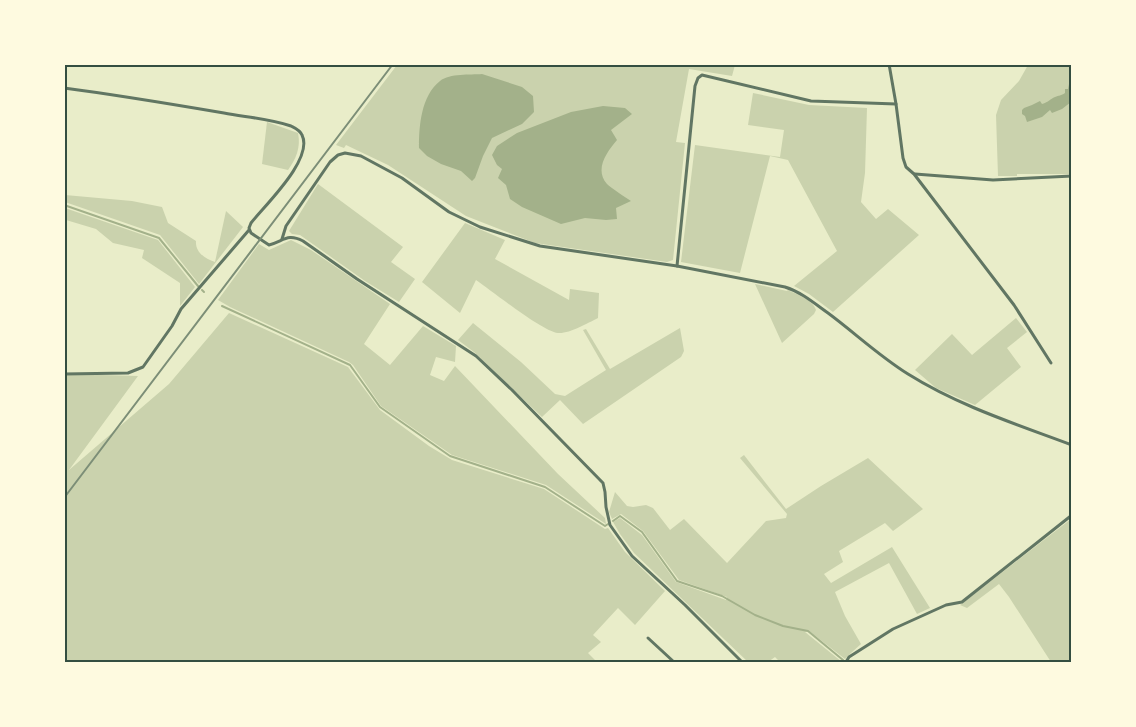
<svg xmlns="http://www.w3.org/2000/svg" width="1136" height="727" font-family="Arial,sans-serif">
<style>
.green{fill:#cad2ad}
.water{fill:#a3b18a}
.lines{fill:none;stroke-linecap:round;stroke-linejoin:round}
.stream{stroke:#a3b18a;stroke-width:2}
.minor{stroke:#617663;stroke-width:3}
.rail{stroke:#7c8e77;stroke-width:2}
.neatline{fill:none;stroke:#344e41;stroke-width:2}
</style>
<rect width="100%" height="100%" fill="#e9edc9"/>
<g class="green">
<path d="M397,65H735L732,76L689,69L676,142L685,143L673,260L667,262L535,243L466,216L388,165L346,145L344,148L336,145Z"/>
<path d="M1028,65H1071V174H1017V176H998L996,115L1001,100L1019,81Z"/>
<path d="M753,93L809,105L867,108L865,173L861,202L876,219L888,209L919,235L833,312L809,294L794,286L837,251L788,160L770,156L740,273L681,262L695,145L780,157L784,130L748,125Z"/>
<path d="M267,122L298,133C301,147 296,159 288,170L262,164Z"/>
<path d="M318,184L403,247L391,262L415,279L399,302L365,281L300,235L292,234L289,231Z"/>
<path d="M65,195L132,201L162,207L168,223L196,241C195,252 205,259 215,262L226,211L243,227L199,284L160,235L65,202Z"/>
<path d="M65,208L158,240L195,287L180,306V283L142,258L144,250L113,243L96,229L66,220L65,223Z"/>
<path d="M465,223L505,240L495,259L569,300L570,289L599,293L598,318C588,323 569,334 558,333C542,331 492,291 476,280L460,313L422,282Z"/>
<path d="M291,240L311,250L390,304L364,344L390,365L423,326L456,346L455,362L436,357L430,375L444,381L455,366L558,474L605,518L606,524L546,485L452,455L381,406L353,365L349,362L230,307L218,300L259,244L269,250Z"/>
<path d="M755,284L787,291L788,290C798,295 813,300 816,310L814,314L782,343Z"/>
<path d="M229,313L348,367L380,410L429,446L452,460L544,489L605,529L608,528L625,552L665,591L635,625L618,608L593,635L601,642L588,653L597,662H65V374L138,376L69,470L169,384Z"/>
<path d="M1016,318L1027,332L1007,348L1021,367L975,405L936,388L915,370L952,334L972,355Z"/>
<path d="M473,323L521,362L555,394L565,396L606,370L583,330L586,329L610,369L680,328L684,351L681,357L583,424L560,400L542,417L474,352L458,340Z"/>
<path d="M744,455L786,509L821,486L868,458L923,509L893,531L885,523L839,551L843,562L824,574L831,583L892,547L930,608L917,614L889,563L835,592L845,616L861,644L851,653L845,659L809,631L805,632L842,662H780L775,657L768,662H748L634,553L620,534L613,522L620,518L642,535L676,582L726,600L727,597L679,580L643,531L621,514L612,519L609,512L615,492L627,506L633,507L646,505L653,508L670,530L684,519L727,563L766,521L786,518L787,514L740,458Z"/>
<path d="M1071,519V662H1051L1009,597L999,584L967,608L960,605Z"/>
</g>
<g class="water">
<path d="M482,74L522,87L533,96L534,112L522,124L492,138L483,156L475,178L472,181L461,171L441,164L427,156L419,148C419,126 421,96 440,81C450,73 470,75 482,74Z"/>
<path d="M1071,83V102L1062,109L1052,113L1050,110L1042,117L1027,122L1025,116L1022,114V110L1024,108L1032,105L1040,101L1042,104C1049,102 1050,99 1055,97C1059,95 1061,96 1065,93V89H1068L1069,84Z"/>
<path d="M603,106L625,108L632,114L611,130L617,140C607,152 594,169 607,184C611,188 625,197 631,201L616,208L617,219L606,220L585,218L561,224L522,207L510,199L506,185L498,178L502,169L497,165L492,155L497,146L517,133L571,112Z"/>
</g>
<g class="lines">
<g class="stream">
<path d="M64,205L159,238L198,286"/>
<path d="M202,290L204,292"/>
<path d="M222,306L350,365L380,407L450,456L545,487L605,526L608,524"/>
<path d="M613,521L620,516L642,532L677,581L722,596L755,615L783,626L808,631L843,660"/>
</g>
<g class="minor">
<path d="M889,64L896,104L903,158L906,167L914,174L1014,305L1051,363"/>
<path d="M64,88C118,95 171,104 224,113C245,117 271,119 291,126C295,128 300,130 302,135C314,159 265,205 251,223L249,228L251,233L269,245C284,241 287,233 303,241L357,279L476,356L512,390L603,483L605,492L606,507L610,525L632,556L685,605L742,662"/>
<path d="M915,174L993,180L1072,176"/>
<path d="M282,239L286,226L330,162L338,155L345,153L361,156L402,178L449,212L480,227L540,246L677,266L785,287C801,292 814,303 828,313C855,333 879,356 908,374C959,406 1016,424 1072,445"/>
<path d="M677,266L695,86L698,78L702,75L811,101L896,104"/>
<path d="M64,374L128,373L143,367L172,326L181,309L249,230"/>
<path d="M648,638L674,662"/>
<path d="M846,662L849,657L893,629L946,605L962,602L1072,515"/>
</g>
<path class="rail" d="M64,498L393,64"/>
</g>
<rect width="1136" height="727" fill="none" stroke="#fefae0" stroke-width="132"/>
<rect x="66" y="66" width="1004" height="595" class="neatline"/>
</svg>
